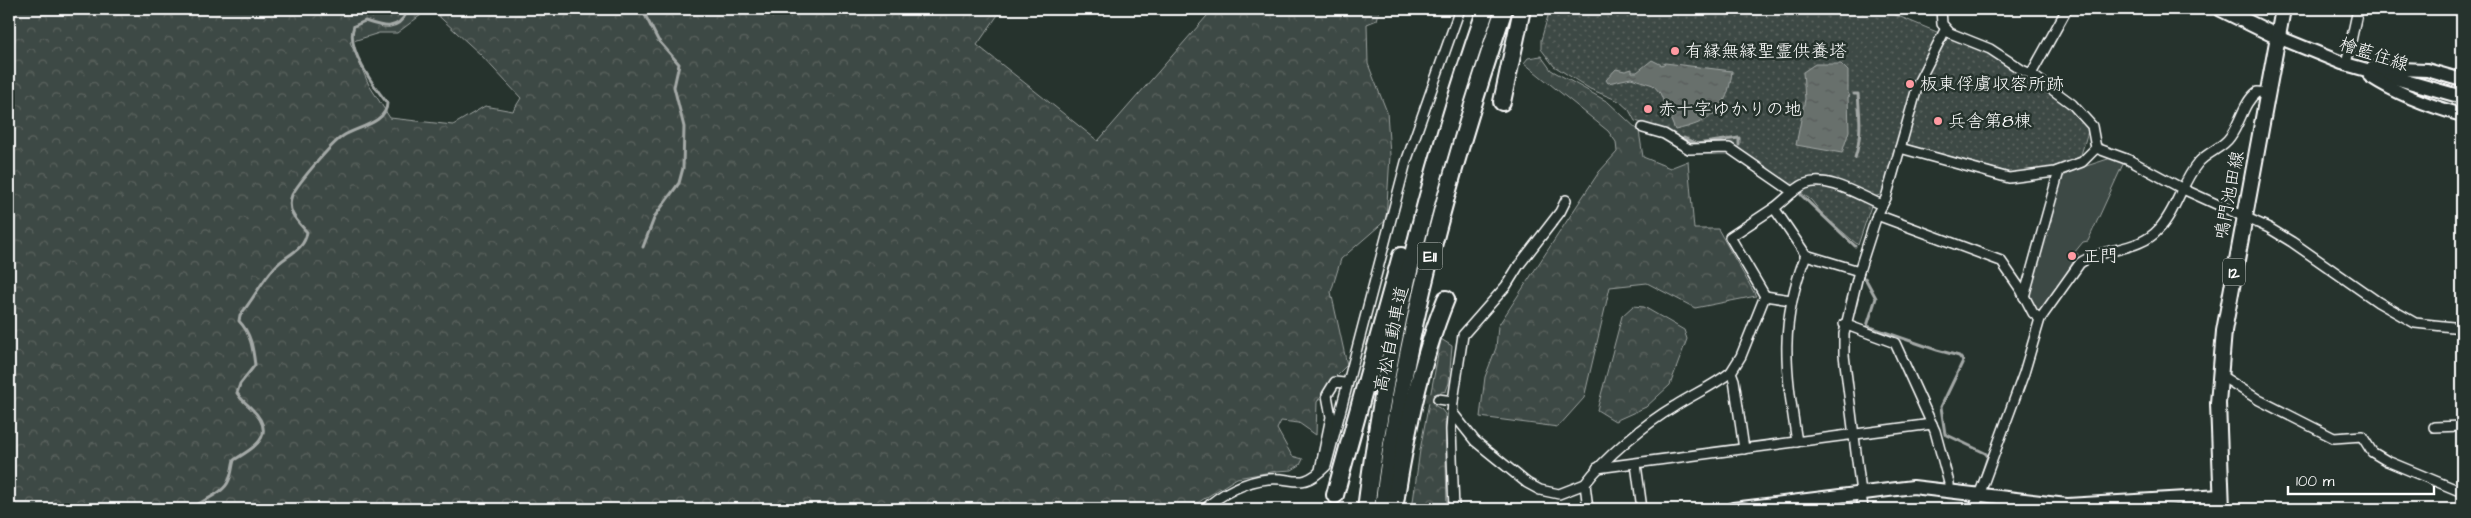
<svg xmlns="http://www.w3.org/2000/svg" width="2471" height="518" font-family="'Architects Daughter','Klee One',sans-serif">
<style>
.green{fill:#3e4944;stroke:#9ea4a2}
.forest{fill:url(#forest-crowns);stroke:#9ea4a2}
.park{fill:url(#park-dots);stroke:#9ea4a2}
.water{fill:url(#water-ripples);stroke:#a4a9a7}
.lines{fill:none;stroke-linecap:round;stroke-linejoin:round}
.stream{stroke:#a4a9a7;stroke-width:3}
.street-tunnel{stroke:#3c4742;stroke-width:9;stroke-dasharray:9 4.5;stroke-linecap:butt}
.street-casing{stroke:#fff;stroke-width:12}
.secondary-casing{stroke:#fff;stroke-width:16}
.primary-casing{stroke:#fff;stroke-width:18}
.highway-casing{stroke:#fff;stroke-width:20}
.street{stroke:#26332d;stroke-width:9}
.secondary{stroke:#26332d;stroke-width:12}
.primary{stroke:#26332d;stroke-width:14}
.highway{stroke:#26332d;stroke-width:16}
.poi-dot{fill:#ff9aa2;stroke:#26332d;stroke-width:2}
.labels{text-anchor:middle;stroke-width:5;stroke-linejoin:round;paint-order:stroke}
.shield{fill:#26332d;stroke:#bec2c0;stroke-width:1}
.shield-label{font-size:16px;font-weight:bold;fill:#fff}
.poi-label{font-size:18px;fill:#fff;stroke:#26332d;text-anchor:start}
.street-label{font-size:18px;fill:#fff;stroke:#26332d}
</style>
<defs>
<pattern id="forest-crowns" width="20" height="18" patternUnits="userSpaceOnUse" patternTransform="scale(1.25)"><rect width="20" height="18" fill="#3e4944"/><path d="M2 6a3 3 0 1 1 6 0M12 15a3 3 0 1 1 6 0" fill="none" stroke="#5b6460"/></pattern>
<pattern id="park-dots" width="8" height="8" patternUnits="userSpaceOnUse" patternTransform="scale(1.25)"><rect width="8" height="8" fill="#3e4944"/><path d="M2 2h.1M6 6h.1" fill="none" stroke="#5b6460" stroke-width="1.8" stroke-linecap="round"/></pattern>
<pattern id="water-ripples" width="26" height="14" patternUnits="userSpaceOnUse" patternTransform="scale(1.25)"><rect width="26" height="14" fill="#67706c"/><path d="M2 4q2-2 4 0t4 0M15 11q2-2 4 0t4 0" fill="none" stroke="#575a59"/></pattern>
</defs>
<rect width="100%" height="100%" fill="#26332d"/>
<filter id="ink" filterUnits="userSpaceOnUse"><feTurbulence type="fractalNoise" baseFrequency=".02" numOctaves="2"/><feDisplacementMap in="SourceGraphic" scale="10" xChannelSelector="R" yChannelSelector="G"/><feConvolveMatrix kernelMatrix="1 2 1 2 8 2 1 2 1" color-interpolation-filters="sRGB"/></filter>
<g filter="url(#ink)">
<path class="green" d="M2111,158L2124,162L2088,241L2083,242L2074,253L2078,254L2043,311L2034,310L2027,298L2060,179L2071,171Z"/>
<g class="forest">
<path d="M9,9H429L397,33H379L350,42L369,85L390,118L453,125L485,106L513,111L521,98L481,55L431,9H1002L977,45L1098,141L1213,9H1380L1377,20L1367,24L1368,64L1387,112L1390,155L1386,220L1341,259L1331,292L1347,365L1330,382L1317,402L1316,435L1299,423L1281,421L1277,429L1292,456L1303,459L1300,465L1292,470L1277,471L1237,478L1199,502L1178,509H9Z"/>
<path d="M1541,56L1551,70L1608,102L1639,131L1643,157L1670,168L1688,161L1694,229H1718L1756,296L1695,308L1647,283L1610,287L1584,398L1558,427L1480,417L1485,377L1496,348L1498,326L1599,172L1617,152L1616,142L1608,131L1524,63L1528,58Z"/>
<path d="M1633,306L1644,307L1684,330L1687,339L1670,385L1646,407L1615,421L1597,410L1622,316Z"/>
<path d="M1441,339L1452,346L1449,383L1446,391L1437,393L1434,405L1441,409L1445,414L1447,509H1412L1420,450Z"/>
</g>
<path class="park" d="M1550,9H1881L1988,53L2063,99L2089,128L2080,158L2050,168L2011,173L1897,142L1883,194L1874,197L1858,245L1824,216L1811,200L1733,145L1691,146L1683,143L1664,129L1635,121L1629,110L1619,101L1590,89L1554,66L1541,49V40Z"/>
<g class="water">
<path d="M1652,60L1662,65L1665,63L1732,71C1728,110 1712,122 1675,130L1660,93L1653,85L1631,78L1608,83L1606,80L1616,69L1625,71L1632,69V72H1637Z"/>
<path d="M1815,64H1841L1848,71V93L1850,96L1848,97L1849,131L1842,153L1796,145L1805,99L1803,72Z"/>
</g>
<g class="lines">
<g class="stream">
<path d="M637,9L645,15L658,40L679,64L674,87L684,127L683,168L679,183L655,216L643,247"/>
<path d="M1854,94H1858C1860,117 1862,136 1855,158"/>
<path d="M1684,138L1697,144L1739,138V145"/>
<path d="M1801,195L1855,246"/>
<path d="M1865,278L1876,298L1867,326L1937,350L1959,356L1963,361L1941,407L1945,434L1985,453L1988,456L1979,483"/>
<path d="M191,509C202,500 224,494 229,480C232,474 232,467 234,460C259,445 277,433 250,407C245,402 241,400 237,393L240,384L255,365C253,349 251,333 239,321L240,315C253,300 261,282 274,268C286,254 304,252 307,232C296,220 286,211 292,195C299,182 331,144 343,136C357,127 387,123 387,103C374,86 345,48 354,26L365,21C383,27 397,32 407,12L406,9"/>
</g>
<g class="street-tunnel">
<path d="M1344,383L1386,390"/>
<path d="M1413,395L1438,399"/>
</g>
<g class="street-casing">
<g id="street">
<path d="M2346,64L2358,9"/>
<path d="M2031,74L2067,9"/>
<path d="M1643,128L1664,134L1689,149L1729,148L1793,192"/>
<path d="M1900,148L2009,178L2055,172L2082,162L2096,148L2092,126L2072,104L2031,74L2022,70L1990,49L1950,33L1942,24L1941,9"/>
<path d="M2096,148L2129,160L2183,189L2269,228L2292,242L2378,302L2415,323L2462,328"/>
<path d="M1774,208C1783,202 1795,188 1805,184C1829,175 1860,196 1882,205"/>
<path d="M1877,215L2001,261L2021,290L2033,313L2040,319"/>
<path d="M1765,296L1791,300"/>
<path d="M2024,297L2059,171"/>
<path d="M1844,324L1895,343L1935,431L1949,483V490"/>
<path d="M2220,375L2259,400L2334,438L2362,436L2372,452L2387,461L2462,492"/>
<path d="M1438,399L1453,401"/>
<path d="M1452,412L1475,441L1527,483L1540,490L1559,494L1585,484"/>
<path d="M2434,427L2462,426"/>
<path d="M1797,442C1786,371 1778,325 1806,255L1859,271"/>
<path d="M1744,449L1734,380L1731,372L1741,356L1765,296L1730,237L1774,208L1806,255"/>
<path d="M1636,464L1642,509"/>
<path d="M1597,468L1932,424"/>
<path d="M1320,470L1331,417L1327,395L1335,382L1344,383"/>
<path d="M1205,509C1220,494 1246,481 1268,479C1295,476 1300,492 1326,466L1406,162L1460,9"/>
<path d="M1454,509L1451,430L1453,401L1463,335L1506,286L1519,265L1560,212L1566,200"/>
<path d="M1588,509L1585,484C1605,457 1646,423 1675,406C1694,394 1713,386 1731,372"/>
<path d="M1863,509L1844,355V334L1859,271L1877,215L1886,198L1919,81L1945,30"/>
<path d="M1974,509L2024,373L2040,319L2080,263C2103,247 2139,252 2159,229C2176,211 2182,182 2198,163C2207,152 2223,148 2230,137C2241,122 2243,103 2257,92L2268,93"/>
</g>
</g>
<g class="secondary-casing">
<g id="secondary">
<path d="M2278,37L2342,63L2462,97"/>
<path d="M2373,68L2427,70L2462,80"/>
<path d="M2370,76C2399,95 2429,106 2462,115"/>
<path d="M1733,509L1913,487L2067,505L2221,496"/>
</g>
</g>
<g class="primary-casing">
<g id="primary">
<path d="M2221,9L2278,37"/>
<path d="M2222,509L2218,403L2224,331L2283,9"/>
</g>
</g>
<g class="highway-casing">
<g id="highway">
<path d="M1502,102L1522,9"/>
<path d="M1335,495L1401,256"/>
<path d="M1366,509C1387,338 1429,172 1486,9"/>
<path d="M1383,509C1403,338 1449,173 1504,9"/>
<path d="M1394,509C1405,439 1419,365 1446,299"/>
</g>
</g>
<use href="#street" class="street"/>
<use href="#secondary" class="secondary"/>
<use href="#primary" class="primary"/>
<use href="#highway" class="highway"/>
</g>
</g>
<g class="poi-dot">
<circle cx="1675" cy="51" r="5"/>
<circle cx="1910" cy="84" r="5"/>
<circle cx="1648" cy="109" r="5"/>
<circle cx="1938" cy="121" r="5"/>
<circle cx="2072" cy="256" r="5"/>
</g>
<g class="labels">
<g class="shield">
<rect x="1417.5" y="242.5" width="25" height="27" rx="4"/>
<rect x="2223" y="258.5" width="22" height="27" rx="4"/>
</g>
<g class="shield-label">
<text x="1430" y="262">E11</text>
<text x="2234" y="278">12</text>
</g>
<g class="poi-label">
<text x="1685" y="57">有縁無縁聖霊供養塔</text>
<text x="1920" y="90">板東俘虜収容所跡</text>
<text x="1658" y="115">赤十字ゆかりの地</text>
<text x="1948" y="127">兵舎第8棟</text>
<text x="2082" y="262">正門</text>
</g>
<g class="street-label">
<text transform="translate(2374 54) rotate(18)" y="6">檜藍住線</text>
<text transform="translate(2229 195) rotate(-79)" y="6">鳴門池田線</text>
<text transform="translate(1391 339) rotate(-78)" y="6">高松自動車道</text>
</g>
</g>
<rect width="2471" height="518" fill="none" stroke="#26332d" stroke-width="30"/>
<rect x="15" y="15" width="2441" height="488" fill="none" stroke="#fff" stroke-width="2" filter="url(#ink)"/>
<path d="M2288 486v8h146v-8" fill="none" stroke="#ffffff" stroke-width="2.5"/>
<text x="2296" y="486" font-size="15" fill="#ffffff" stroke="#26332d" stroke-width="4" paint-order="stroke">100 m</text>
</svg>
